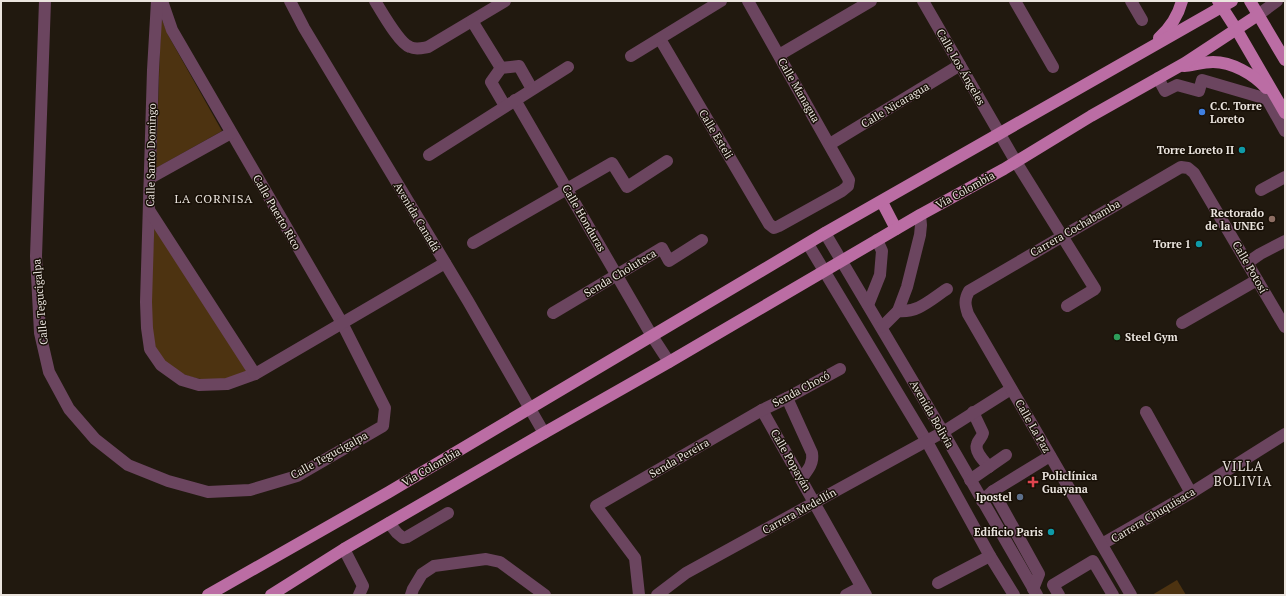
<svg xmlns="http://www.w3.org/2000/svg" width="1286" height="596" font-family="'PT Serif',serif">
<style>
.park{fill:#4d3311}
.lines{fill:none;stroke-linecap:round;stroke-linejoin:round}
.minor{stroke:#6b455f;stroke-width:12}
.major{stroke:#bb6da4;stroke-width:12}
.shop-dot{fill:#3f7fe0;stroke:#181007;stroke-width:1.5}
.culture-dot{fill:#0f9aa8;stroke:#181007;stroke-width:1.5}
.education-dot{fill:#8d6e63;stroke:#181007;stroke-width:1.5}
.leisure-dot{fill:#2e9e5b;stroke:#181007;stroke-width:1.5}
.health-dot{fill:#e0444e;stroke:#181007;stroke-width:1.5}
.service-dot{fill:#5c6f8a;stroke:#181007;stroke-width:1.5}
.labels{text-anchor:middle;stroke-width:3;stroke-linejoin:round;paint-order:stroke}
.street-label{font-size:11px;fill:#eae4de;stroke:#181007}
.poi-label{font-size:11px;font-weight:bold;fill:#eae4de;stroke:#181007;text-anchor:end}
.neighbourhood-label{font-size:12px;letter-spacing:1px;fill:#eae4de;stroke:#181007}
.quarter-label{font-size:13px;letter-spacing:1px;fill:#eae4de;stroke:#181007}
</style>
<rect width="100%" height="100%" fill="#21190f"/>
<g class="park">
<path d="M161,17L168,35L222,131L156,168Z"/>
<path d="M154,224L249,371C241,374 232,380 223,380C199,382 166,374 156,349C151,338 152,324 152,312C151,283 153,253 154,224Z"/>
<path d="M1177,580L1186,595H1152Z"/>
</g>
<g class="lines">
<g class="minor">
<path d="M45,1L36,256L40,333L49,372L69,409L95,439L128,465L168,481L208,492L250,490L297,476L383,426L385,408L342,323L172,30L162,1"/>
<path d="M157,1L153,70L146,302L147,328L150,349L161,365L182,380L199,385L227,384L255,374L445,263"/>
<path d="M290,1L304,28L468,301L544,433"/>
<path d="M375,1C382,12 399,43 410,47C416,50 422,48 428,47L505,1"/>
<path d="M923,1L1016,162L1095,289L1067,306"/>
<path d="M1015,1L1053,67"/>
<path d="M1131,1L1142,20"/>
<path d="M1258,15L1277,1"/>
<path d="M472,21L501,68"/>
<path d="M660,39L769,224L774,228L779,226L842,191L848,186L849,180L748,1"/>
<path d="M779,55L871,1"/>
<path d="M631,56L721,1"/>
<path d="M1158,78L1165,91L1177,85L1199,91L1202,80L1267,99L1285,131"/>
<path d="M515,100L652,336L669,362"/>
<path d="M505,106L491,82L501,68L519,66L532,89"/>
<path d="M830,144L960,65"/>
<path d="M429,155L568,67"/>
<path d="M150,178L231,133"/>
<path d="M1261,190L1285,177"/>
<path d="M149,210L255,374"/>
<path d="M825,233L943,432L1037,595"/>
<path d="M473,243L612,163L627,187L667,161"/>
<path d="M808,244L926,440L990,556L1014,595"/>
<path d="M1247,263L1260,254L1285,241"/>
<path d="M868,305L880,275L882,251L877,240"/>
<path d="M898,311C918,313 930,300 947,289"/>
<path d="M553,313L662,248L669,261L702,240"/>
<path d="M1182,323L1257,280"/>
<path d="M882,327L898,311L907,287L920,235L921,225L920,215"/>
<path d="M787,398L812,453C814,464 807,471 801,479"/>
<path d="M762,410L866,595"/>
<path d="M973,412L983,433C982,438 978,440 977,444C974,452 985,462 989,467"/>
<path d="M1146,412L1191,493"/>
<path d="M970,480L1006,455"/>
<path d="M993,491L1050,456"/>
<path d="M982,501L993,491L1039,574L1033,589"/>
<path d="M389,523L397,533L403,538L407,537L448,513"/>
<path d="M1102,544L1191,493L1285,434"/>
<path d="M344,549L363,586L359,595"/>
<path d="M938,583L990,556"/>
<path d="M411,595L413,589L422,574L434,566L486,559L500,562L545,595"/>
<path d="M639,595L635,558L596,506L762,410L787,398L840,369"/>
<path d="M657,595L686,573L943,432L1011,389"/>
<path d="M846,595L861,587"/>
<path d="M1059,595L1053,585L1093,561L1113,595"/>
<path d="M1131,595L968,314C965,305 964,300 969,291L1181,167L1188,168L1194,173L1285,327"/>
</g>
<g class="major">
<path d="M1218,1L1238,32L1285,113"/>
<path d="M1250,1L1285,60"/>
<path d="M1159,38C1170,28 1178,16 1182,1"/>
<path d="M1184,66C1193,65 1204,62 1213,62C1232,62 1253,74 1266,88"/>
<path d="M882,202L896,229"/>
<path d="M208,595L389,492L825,233L1232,1"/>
<path d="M271,595L344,549L544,433L669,362L920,215L1004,169L1091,116L1185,63L1258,15"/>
</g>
</g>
<circle class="shop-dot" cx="1202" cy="112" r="4"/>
<g class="culture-dot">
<circle cx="1242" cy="150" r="4"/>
<circle cx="1199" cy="244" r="4"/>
<circle cx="1051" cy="532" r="4"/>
</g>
<circle class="education-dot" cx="1272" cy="219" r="4"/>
<circle class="leisure-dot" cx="1117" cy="337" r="4"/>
<path class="health-dot" d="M1031 476h4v4h4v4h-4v4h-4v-4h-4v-4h4z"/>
<circle class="service-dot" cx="1020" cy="497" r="4"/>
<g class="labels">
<g class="street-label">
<text transform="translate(961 67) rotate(60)" y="4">Calle Los Ángeles</text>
<text transform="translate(799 90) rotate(60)" y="4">Calle Managua</text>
<text transform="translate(895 105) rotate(-31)" y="4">Calle Nicaragua</text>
<text transform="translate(716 134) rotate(59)" y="4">Calle Esteli</text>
<text transform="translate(151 155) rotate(-89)" y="4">Calle Santo Domingo</text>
<text transform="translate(965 190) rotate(-29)" y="4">Vía Colombia</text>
<text transform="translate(277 212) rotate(60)" y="4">Calle Puerto Rico</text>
<text transform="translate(417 217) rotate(59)" y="4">Avenida Canadá</text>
<text transform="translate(584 218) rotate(60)" y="4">Calle Honduras</text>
<text transform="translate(1075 228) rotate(-30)" y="4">Carrera Cochabamba</text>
<text transform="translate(1250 267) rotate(60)" y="4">Calle Potosí</text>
<text transform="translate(620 273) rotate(-31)" y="4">Senda Choluteca</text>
<text transform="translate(40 302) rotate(-95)" y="4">Calle Tegucigalpa</text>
<text transform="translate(801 389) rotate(-28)" y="4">Senda Chocó</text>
<text transform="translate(932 414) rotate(60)" y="4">Avenida Bolivia</text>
<text transform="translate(1033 426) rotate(60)" y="4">Calle La Paz</text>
<text transform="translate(329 455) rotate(-29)" y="4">Calle Tegucigalpa</text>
<text transform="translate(679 458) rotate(-30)" y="4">Senda Pereira</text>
<text transform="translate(791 460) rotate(60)" y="4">Calle Popayán</text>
<text transform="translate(431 467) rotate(-30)" y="4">Vía Colombia</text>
<text transform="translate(799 511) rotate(-29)" y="4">Carrera Medellín</text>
<text transform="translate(1153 515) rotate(-31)" y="4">Carrera Chuquisaca</text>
</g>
<g class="poi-label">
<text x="1210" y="110" text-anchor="start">C.C. Torre<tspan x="1210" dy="13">Loreto</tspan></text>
<text x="1234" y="154">Torre Loreto II</text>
<text x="1264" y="217">Rectorado<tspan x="1264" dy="13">de la UNEG</tspan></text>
<text x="1191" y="248">Torre 1</text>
<text x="1125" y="341" text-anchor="start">Steel Gym</text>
<text x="1042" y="480" text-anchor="start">Policlínica<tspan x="1042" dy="13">Guayana</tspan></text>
<text x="1012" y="501">Ipostel</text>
<text x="1043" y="536">Edificio Paris</text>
</g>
<g class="neighbourhood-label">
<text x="214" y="203">LA CORNISA</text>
</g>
<g class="quarter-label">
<text x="1243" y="471">VILLA<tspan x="1243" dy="15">BOLIVIA</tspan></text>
</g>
</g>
<rect width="1286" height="596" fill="none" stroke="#eae4de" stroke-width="4"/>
</svg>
